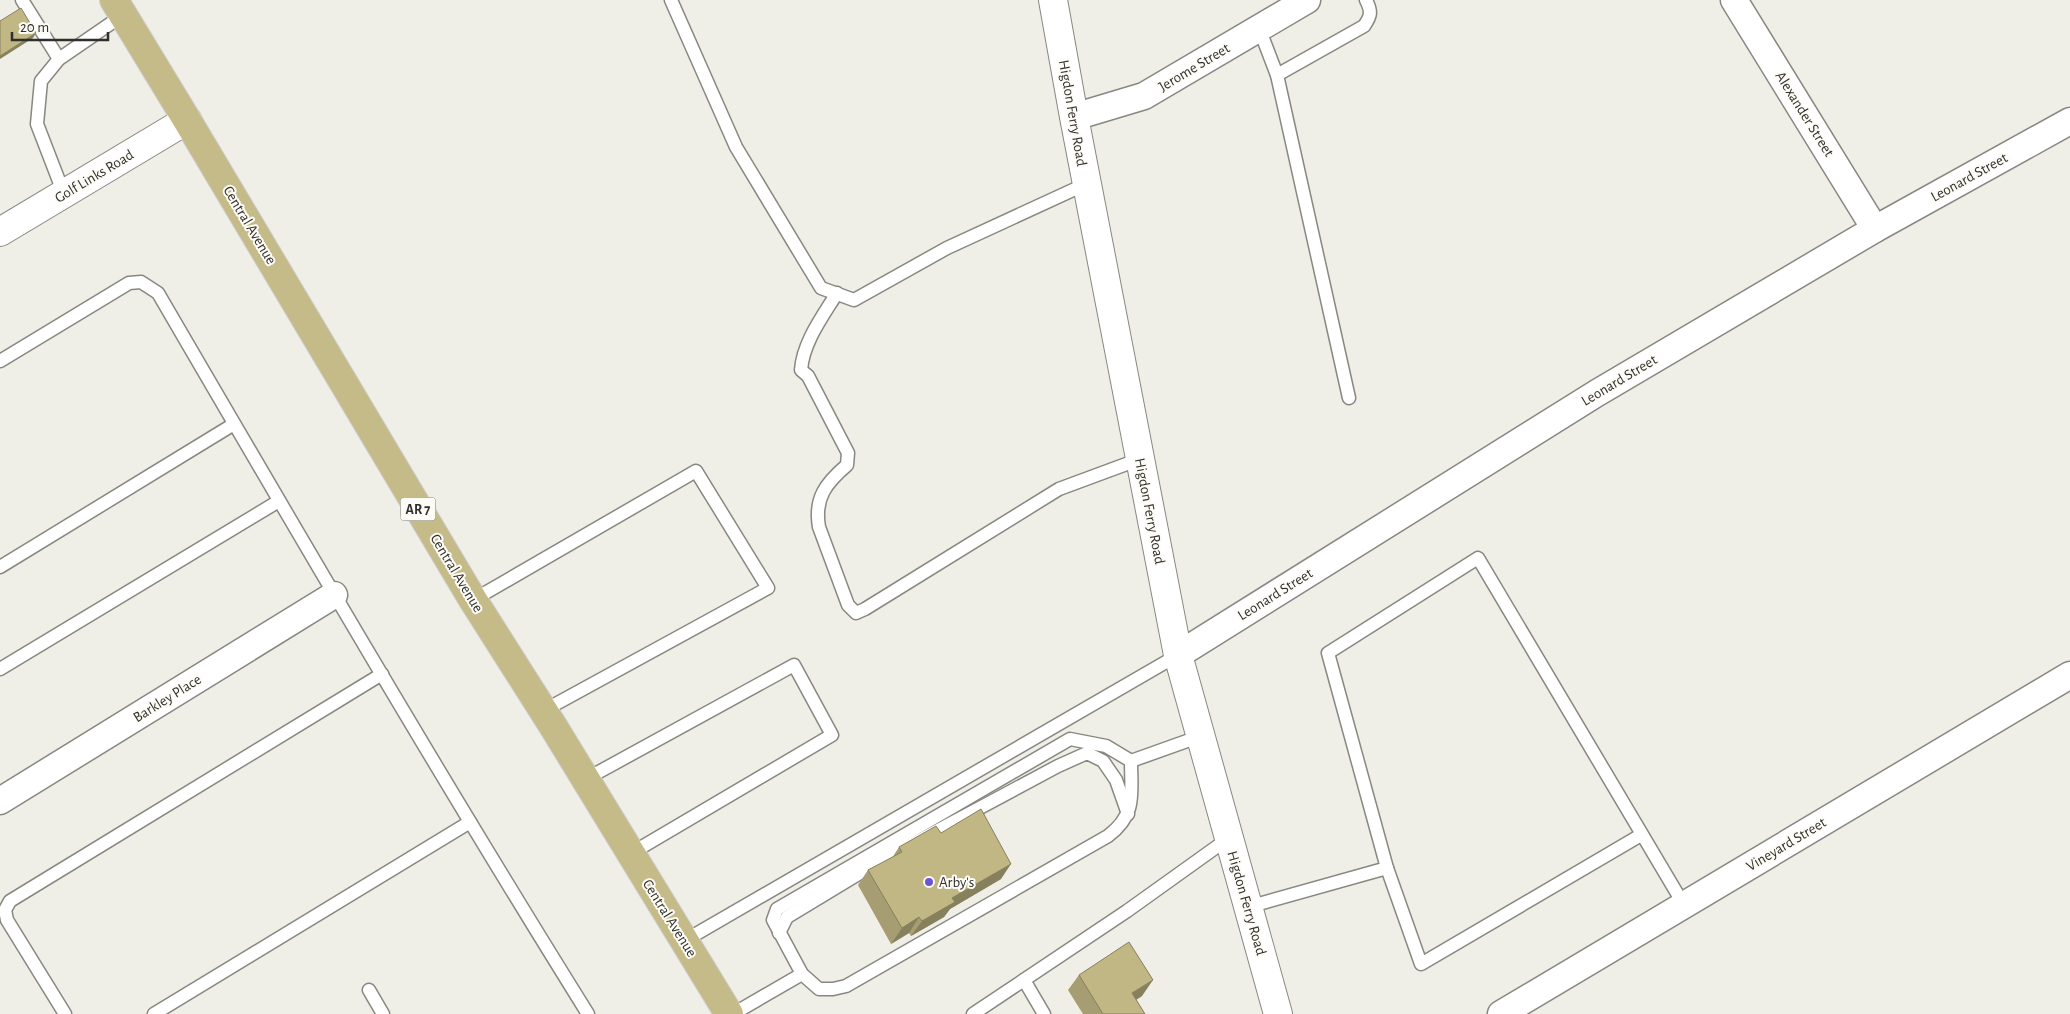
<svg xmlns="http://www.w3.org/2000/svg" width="2070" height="1014" font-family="'Alegreya Sans',sans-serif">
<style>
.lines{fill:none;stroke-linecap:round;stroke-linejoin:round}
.service-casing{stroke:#888781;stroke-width:15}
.minor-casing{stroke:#888781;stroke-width:29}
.tertiary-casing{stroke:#888781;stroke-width:30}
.secondary-casing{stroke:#888781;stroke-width:30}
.primary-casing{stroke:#cdcdcd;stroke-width:30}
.service{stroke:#fff;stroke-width:12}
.minor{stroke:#fff;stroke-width:26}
.tertiary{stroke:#fff;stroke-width:28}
.secondary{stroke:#fff;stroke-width:28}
.primary{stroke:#c5bb88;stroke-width:28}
.wall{fill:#a69d72}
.shaded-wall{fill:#87805c}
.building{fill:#c1b784;stroke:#87805c}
.poi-dot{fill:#6a57d0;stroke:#fdfbf5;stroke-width:2}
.labels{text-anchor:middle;stroke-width:4;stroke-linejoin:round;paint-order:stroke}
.shield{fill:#fdfbf5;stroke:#6e6c69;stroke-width:1}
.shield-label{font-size:14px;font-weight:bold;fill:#302f2d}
.street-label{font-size:15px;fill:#302f2d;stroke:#fdfbf5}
.poi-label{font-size:15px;fill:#302f2d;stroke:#fdfbf5;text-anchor:start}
</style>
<rect width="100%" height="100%" fill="#efeee7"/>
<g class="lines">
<g class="service-casing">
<g id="service">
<path d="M22,0L59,59"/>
<path d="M671,0L736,147L821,288L854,300L947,248L1086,184"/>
<path d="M1259,28L1277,75L1349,398"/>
<path d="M1277,75L1364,26C1371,16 1372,12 1366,0"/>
<path d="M64,194L37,124L41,81L59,59L123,15"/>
<path d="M837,293C823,316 803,342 801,370L808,376L848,453L847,465C826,483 814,498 819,527L848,605L856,613L865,609L1059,489L1140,459"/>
<path d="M0,361L129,283L141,282L158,293C299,535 440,777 588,1014"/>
<path d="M0,567L234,424"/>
<path d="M473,600L696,471L768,588L543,711"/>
<path d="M0,669L279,501"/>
<path d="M1070,739L1106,746L1131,761C1131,794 1137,814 1108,836L846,986L833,989H819L802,974L773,920L777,909Z"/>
<path d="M1131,761L1201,736"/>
<path d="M586,779L794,665L832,735L630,854"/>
<path d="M1387,868L1421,964L1641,835"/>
<path d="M1248,907L1387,868L1328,653L1478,558L1684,905"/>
<path d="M779,933L787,917L873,865L1058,766L1087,753L1103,761L1116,780L1128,814"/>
<path d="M684,941L1178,655"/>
<path d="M1024,980L1044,1014"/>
<path d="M369,990L383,1014"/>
<path d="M65,1014L7,920L5,910L10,901L382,674"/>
<path d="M154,1014L470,822"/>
<path d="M733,1014L802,974"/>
<path d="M973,1014L1127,911L1229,838"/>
</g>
</g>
<g class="minor-casing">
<g id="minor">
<path d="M1734,0L1875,229"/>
<path d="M1074,117L1144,96L1307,0"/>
<path d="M1178,655L1597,393L1875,229L2070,121"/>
<path d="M0,801L334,595"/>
<path d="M1501,1014L2070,675"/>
</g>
</g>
<g class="tertiary-casing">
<path id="tertiary" d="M0,232L187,120"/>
</g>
<g class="secondary-casing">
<path id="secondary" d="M1053,0L1074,117L1178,655L1278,1014"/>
</g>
<g class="primary-casing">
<path id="primary" d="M114,0L187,120L473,600L553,726L729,1014"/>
</g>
<use href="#service" class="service"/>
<use href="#minor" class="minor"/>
<use href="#tertiary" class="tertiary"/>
<use href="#secondary" class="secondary"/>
<use href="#primary" class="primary"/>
</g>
<g class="wall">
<path d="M941,833L1001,879L950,909L944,917L911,936L909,933L891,944L858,885L868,870L892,858L899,847Z"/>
<path d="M1079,975L1142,996L1136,1000L1145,1014H1083L1068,990Z"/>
</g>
<g class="shaded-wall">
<path d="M36,33L33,38L0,59V56Z"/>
<path d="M1011,864L1001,879L950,909L944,917L911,936L922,921L952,898Z"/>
<path d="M919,917L909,933L891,944L902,928Z"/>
<path d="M1153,980L1142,996L1121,1009L1132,993Z"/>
</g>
<g class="building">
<path d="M21,8L36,33L0,56V21Z"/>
<path d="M981,809L1011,864L952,898L955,902L922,921L919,917L902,928L868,870L902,852L899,847L936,826L941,833Z"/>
<path d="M1129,942L1153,980L1132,993L1145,1014H1103L1079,975Z"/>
</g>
<circle class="poi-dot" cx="929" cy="882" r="5"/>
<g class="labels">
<rect class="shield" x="400.5" y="497.5" width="35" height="23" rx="4"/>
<g class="shield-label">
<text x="418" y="514">AR 7</text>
</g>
<g class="street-label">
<text transform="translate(1194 67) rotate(-31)" y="5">Jerome Street</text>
<text transform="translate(1073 113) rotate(80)" y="5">Higdon Ferry Road</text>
<text transform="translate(1805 114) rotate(58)" y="5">Alexander Street</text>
<text transform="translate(94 176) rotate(-31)" y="5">Golf Links Road</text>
<text transform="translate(1969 177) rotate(-29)" y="5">Leonard Street</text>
<text transform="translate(250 225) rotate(59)" y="5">Central Avenue</text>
<text transform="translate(1619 380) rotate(-31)" y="5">Leonard Street</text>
<text transform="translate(1150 511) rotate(79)" y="5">Higdon Ferry Road</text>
<text transform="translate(457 573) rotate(59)" y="5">Central Avenue</text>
<text transform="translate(1275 594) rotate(-32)" y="5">Leonard Street</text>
<text transform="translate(167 698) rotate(-32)" y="5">Barkley Place</text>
<text transform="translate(1786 844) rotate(-31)" y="5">Vineyard Street</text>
<text transform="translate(1247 903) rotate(74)" y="5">Higdon Ferry Road</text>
<text transform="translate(670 918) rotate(58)" y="5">Central Avenue</text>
</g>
<g class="poi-label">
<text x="939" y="887">Arby's</text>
</g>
</g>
<path d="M12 32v8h96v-8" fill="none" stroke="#302f2d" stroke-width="2.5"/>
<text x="20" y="32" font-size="15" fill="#302f2d" stroke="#fdfbf5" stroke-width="4" paint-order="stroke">20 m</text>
</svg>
